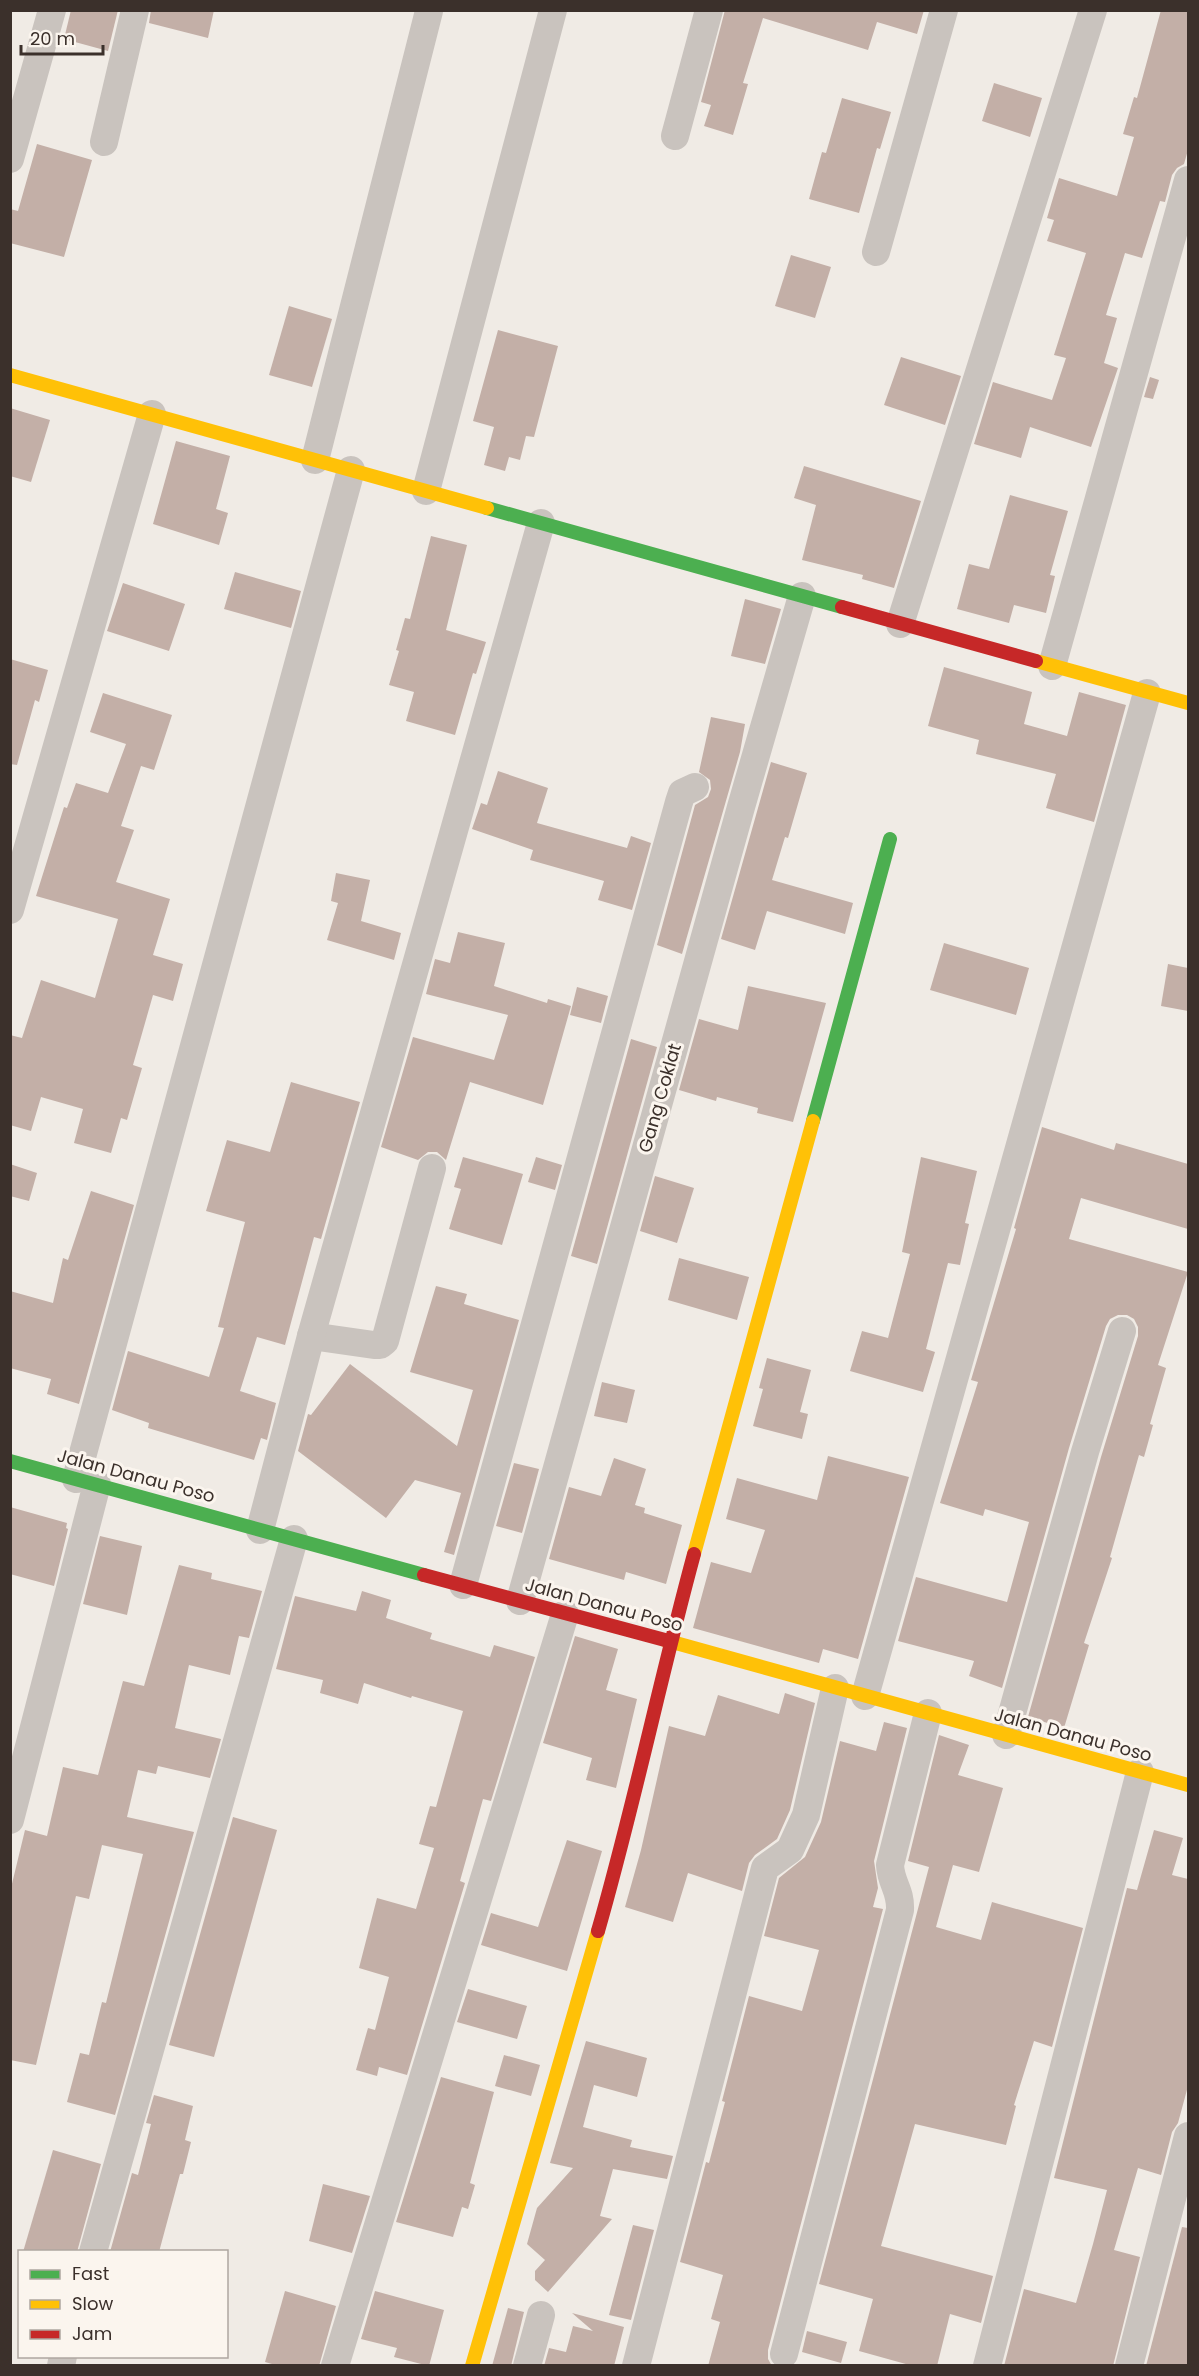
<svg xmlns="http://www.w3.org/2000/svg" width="1199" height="2376" font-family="Poppins,sans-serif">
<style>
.building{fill:#c3afa7}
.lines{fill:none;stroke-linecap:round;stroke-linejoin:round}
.street{stroke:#c9c3be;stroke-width:28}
.fast{stroke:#4caf50;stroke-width:14}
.slow{stroke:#ffc107;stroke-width:14}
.jam{stroke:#c62828;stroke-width:14}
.labels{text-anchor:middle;stroke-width:6;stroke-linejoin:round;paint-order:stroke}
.street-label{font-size:18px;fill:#3b302b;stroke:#fbf5ee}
</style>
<rect width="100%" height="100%" fill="#f0ebe5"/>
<g class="building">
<path d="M71,10H118L108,51L64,39Z"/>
<path d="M151,10H214L208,38L149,23Z"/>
<path d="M725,10H924L917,34L877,22L868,50L763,18L743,83L748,84L733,135L704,126L711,105L701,102Z"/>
<path d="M1161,10H1188V150L1184,164L1177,168L1172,175L1165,202L1160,201L1142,258L1125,253L1106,315L1117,318L1104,363L1118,368L1091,447L1030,427L1021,458L974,444L993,382L1052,400L1066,358L1054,355L1086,253L1047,241L1054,220L1047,218L1059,178L1117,196L1134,137L1123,134L1134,97L1137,98Z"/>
<path d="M994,83L1042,98L1030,137L982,121Z"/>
<path d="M842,98L891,112L880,149L877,148L859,213L809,199L822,152L826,153Z"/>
<path d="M37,144L92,160L64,257L10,243V209L18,211Z"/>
<path d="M791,255L831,267L815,318L775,306Z"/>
<path d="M289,306L332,319L312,387L269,375Z"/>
<path d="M498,330L558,346L534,437L526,436L520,460L509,457L505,471L484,465L494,427L473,421Z"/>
<path d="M901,357L961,376L945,425L884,405Z"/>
<path d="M1150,377L1159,380L1153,399L1144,397Z"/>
<path d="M10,408L50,420L31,482L10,476Z"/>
<path d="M176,441L230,456L216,509L228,513L219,545L153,524Z"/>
<path d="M804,466L921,501L894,588L862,579L863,575L802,560L816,505L794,498Z"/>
<path d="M1010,495L1068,511L1050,575L1055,576L1046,613L1014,605L1009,623L957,609L969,564L989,569Z"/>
<path d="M431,536L467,545L446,630L486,642L476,674L473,673L455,735L406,721L414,692L389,685L399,651L396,650L405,618L410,619Z"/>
<path d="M235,572L301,591L291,628L224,609Z"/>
<path d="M123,583L185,604L169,651L107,631Z"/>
<path d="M745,599L781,609L765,664L731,656Z"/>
<path d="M10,659L48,670L39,702L35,700L17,765L10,764Z"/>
<path d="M944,667L1032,692L1024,724L1067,736L1079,692L1126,705L1094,822L1046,808L1056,774L976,754L979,740L928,726Z"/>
<path d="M103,693L172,715L154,770L141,766L121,826L134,830L116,882L170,899L153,955L183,964L173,1001L153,995L133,1065L142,1068L127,1120L121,1118L111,1153L74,1143L83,1109L41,1097L31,1131L10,1125V1035L22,1038L41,980L95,998L118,919L36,896L64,807L67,808L76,783L108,793L126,744L90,732Z"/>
<path d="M711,717L745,724L740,752L682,954L657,945L695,805L708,797L711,789L710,780L699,772Z"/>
<path d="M771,762L807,773L788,838L785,837L772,880L853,903L845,934L767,911L755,950L721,939Z"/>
<path d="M498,771L548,788L537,823L627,848L631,836L651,843L632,910L598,900L604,881L530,860L533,850L472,829L481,803L487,805Z"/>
<path d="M336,873L370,880L361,921L401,933L394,960L327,940L338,903L331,901Z"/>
<path d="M458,932L505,943L494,986L547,1003L548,999L571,1006L543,1105L470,1082L446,1160L437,1152H428L418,1160L381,1147L413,1037L494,1060L508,1015L426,994L435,959L450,963Z"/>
<path d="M944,943L1029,968L1016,1015L930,990Z"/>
<path d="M1168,964L1188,968V1011L1161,1006Z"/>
<path d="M748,986L826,1003L793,1122L757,1113L758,1108L717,1097L716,1101L679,1090L699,1019L738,1030Z"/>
<path d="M577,987L608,996L601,1023L570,1015Z"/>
<path d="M631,1039L657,1047L597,1264L571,1256Z"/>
<path d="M291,1082L360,1102L321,1239L314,1237L285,1345L257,1337L240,1391L276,1403L267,1440L261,1438L254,1460L148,1428L149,1423L112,1410L128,1351L209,1377L224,1328L218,1327L245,1222L206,1211L227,1140L270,1152Z"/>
<path d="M1042,1127L1114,1150L1116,1143L1188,1164V1229L1081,1198L1069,1239L1188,1272L1158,1365L1166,1368L1150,1424L1153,1425L1144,1457L1139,1455L1110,1557L1112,1558L1084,1643L1089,1645L1064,1728L1028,1717L1101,1457L1138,1336V1327L1134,1319L1127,1315H1118L1110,1319L1106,1326L1069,1448L1002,1688L969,1676L974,1661L898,1641L916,1577L1007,1602L1029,1522L985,1509L983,1516L940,1503L978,1382L971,1380L1016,1229L1014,1228Z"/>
<path d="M463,1157L523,1174L502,1245L449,1229L461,1189L454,1187Z"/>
<path d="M536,1157L562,1165L555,1190L528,1182Z"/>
<path d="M921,1157L977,1171L965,1223L969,1224L960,1265L948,1263L926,1349L935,1352L923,1392L850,1371L862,1331L888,1338L910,1254L902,1252Z"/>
<path d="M10,1164L37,1173L29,1201L10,1196Z"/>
<path d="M655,1176L694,1188L677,1243L640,1231Z"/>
<path d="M91,1191L134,1205L79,1404L47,1394L51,1379L10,1368V1291L53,1303L63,1258L68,1260Z"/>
<path d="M679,1258L749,1277L737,1320L668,1300Z"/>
<path d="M436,1286L467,1294L464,1304L519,1320L454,1555L444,1552L461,1493L415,1480L386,1518L298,1451L308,1414L311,1415L350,1364L457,1446L473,1390L410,1372Z"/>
<path d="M767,1358L811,1370L800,1412L808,1414L802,1439L753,1426L763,1389L759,1388Z"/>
<path d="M602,1382L635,1390L627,1423L594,1416Z"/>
<path d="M828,1456L909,1477L858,1659L823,1649L819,1663L693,1628L711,1562L751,1573L765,1530L726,1519L737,1478L817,1500Z"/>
<path d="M614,1458L646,1469L635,1505L645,1508L644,1513L682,1525L666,1584L626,1572L624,1580L549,1559L569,1487L601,1496Z"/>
<path d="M514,1463L539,1469L522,1533L496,1526Z"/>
<path d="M10,1507L67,1523L66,1528L68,1529L54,1586L10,1574Z"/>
<path d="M100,1536L142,1546L127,1615L83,1604Z"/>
<path d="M179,1565L212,1573L211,1579L262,1591L249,1638L239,1636L230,1675L189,1665L175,1728L221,1739L210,1778L158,1766L156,1774L138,1770L127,1817L194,1832L115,2115L67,2102L80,2053L89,2055L102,2002L106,2003L143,1854L102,1845L89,1899L76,1896L36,2065L10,2060V1892L25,1830L47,1836L63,1767L98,1775L123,1681L144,1686Z"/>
<path d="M362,1591L391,1600L386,1618L432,1633L430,1639L490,1657L494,1645L535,1657L491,1801L483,1799L460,1881L465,1883L407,2075L379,2067L377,2076L356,2070L368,2028L375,2030L389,1977L359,1968L377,1898L416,1909L434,1848L419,1844L430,1806L436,1807L463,1711L412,1696L411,1698L364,1683L358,1704L320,1693L323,1680L276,1669L295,1596L356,1611Z"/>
<path d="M575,1636L618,1649L606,1690L637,1699L616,1788L586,1780L592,1758L543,1743Z"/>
<path d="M785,1693L815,1703L790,1810L777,1839L755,1855L749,1863L742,1891L688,1873L673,1922L625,1907L641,1850L669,1726L705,1736L718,1695L779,1714Z"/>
<path d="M884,1722L907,1728L874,1861L878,1888L873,1907L883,1909L768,2350V2359L772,2366H708L720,2322L711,2319L723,2275L680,2262L706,2162L709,2163L725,2102L722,2101L749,1996L802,2011L819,1950L764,1936L779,1878L805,1857L821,1822L840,1741L876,1751Z"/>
<path d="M939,1735L969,1745L958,1775L1003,1788L979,1872L953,1865L936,1927L981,1940L992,1902L1083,1928L1052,2047L1034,2041L1014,2105L1016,2106L1006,2145L915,2124L881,2246L993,2276L981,2323L950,2314L937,2366H913L859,2351L873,2299L819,2284L929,1867L908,1861Z"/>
<path d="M233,1817L277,1830L214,2057L169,2045Z"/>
<path d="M1154,1830L1183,1838L1172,1875L1188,1879V2086L1178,2123L1172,2132L1161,2175L1138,2168L1114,2250L1140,2257L1113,2366H1004L1024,2289L1076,2303L1093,2244L1107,2190L1054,2178L1127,1888L1137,1890Z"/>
<path d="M567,1840L602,1851L567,1971L481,1945L491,1913L538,1927Z"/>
<path d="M468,1989L527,2006L517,2039L457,2022Z"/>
<path d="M586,2041L647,2058L637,2097L594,2085L583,2127L632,2140L630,2147L673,2156L667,2179L613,2169L600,2216L612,2219L548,2292L535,2280V2271L545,2260L527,2244L537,2208L573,2168L550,2163Z"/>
<path d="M504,2055L540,2065L531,2096L495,2086Z"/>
<path d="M441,2077L494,2092L470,2183L475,2185L468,2209L462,2207L453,2237L396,2222Z"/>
<path d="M154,2095L193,2106L185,2140L191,2142L183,2174H180L159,2252H110L132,2173L138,2175L151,2124L146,2123Z"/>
<path d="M53,2150L101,2164L77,2252H23Z"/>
<path d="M323,2184L370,2196L352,2253L309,2241Z"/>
<path d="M633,2225L654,2230L631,2320L609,2315Z"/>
<path d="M1182,2227L1188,2228V2366H1146Z"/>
<path d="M285,2291L336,2306L319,2366H279L265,2362Z"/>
<path d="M375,2291L444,2310L429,2366L394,2357L397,2348L361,2339Z"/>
<path d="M508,2308L524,2312L511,2366H492Z"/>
<path d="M572,2313L624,2327L614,2366H544L549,2348L566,2352L573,2326L593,2331Z"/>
<path d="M807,2331L847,2342L841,2363L802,2352Z"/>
</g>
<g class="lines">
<g class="street">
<path d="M675,136L709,10"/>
<path d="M104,142L135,10"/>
<path d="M10,159L52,10"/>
<path d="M876,252L944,10"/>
<path d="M315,460L429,11"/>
<path d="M426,491L553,10"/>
<path d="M900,624L1093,10"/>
<path d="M1052,666L1188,180"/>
<path d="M10,910L152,414"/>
<path d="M311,1336L374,1345H380L385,1341L432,1168"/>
<path d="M76,1479L351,470"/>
<path d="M260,1530L311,1336L541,523"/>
<path d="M463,1585L679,802L682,793L695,787"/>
<path d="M520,1601L741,807L802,596"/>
<path d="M865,1696L1147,693"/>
<path d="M1006,1735L1085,1452L1122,1331"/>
<path d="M10,1820L97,1484"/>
<path d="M93,2252L294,1539"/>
<path d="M784,2354L900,1910C901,1890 891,1884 890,1865L928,1713"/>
<path d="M61,2366L63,2356"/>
<path d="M335,2366L565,1614"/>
<path d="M527,2366L541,2315"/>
<path d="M636,2366L765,1868L790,1850L806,1815L835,1688"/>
<path d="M987,2366L1140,1772"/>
<path d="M1129,2366L1188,2136"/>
</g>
<g class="fast">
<path d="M487,508L842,607"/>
<path d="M813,1121L890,839"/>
<path d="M10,1461L424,1575"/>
</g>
<g class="slow">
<path d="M10,375L487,508"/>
<path d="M1036,661L1188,703"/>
<path d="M694,1554L813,1121"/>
<path d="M665,1640L1188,1785"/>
<path d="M472,2366L598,1931"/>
</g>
<g class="jam">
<path d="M842,607L1036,661"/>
<path d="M424,1575L665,1640"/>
<path d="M598,1931C634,1806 660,1679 694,1554"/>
</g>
</g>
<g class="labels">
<g class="street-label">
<text transform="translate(660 1098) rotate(-74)" y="6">Gang Coklat</text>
<text transform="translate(136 1476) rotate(15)" y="6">Jalan Danau Poso</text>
<text transform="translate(604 1605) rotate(15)" y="6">Jalan Danau Poso</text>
<text transform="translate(1073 1735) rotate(15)" y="6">Jalan Danau Poso</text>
</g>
</g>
<rect width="1199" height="2376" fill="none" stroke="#3b302b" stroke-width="24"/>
<rect x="18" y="2250" width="210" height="108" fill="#fbf5ee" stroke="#aea6a0" stroke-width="1.5"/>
<rect x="30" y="2270" width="30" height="9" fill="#4caf50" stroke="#aea6a0" stroke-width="1.5"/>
<text x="72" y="2280" font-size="18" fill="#3b302b">Fast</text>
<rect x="30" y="2300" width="30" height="9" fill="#ffc107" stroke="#aea6a0" stroke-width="1.5"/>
<text x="72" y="2310" font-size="18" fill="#3b302b">Slow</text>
<rect x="30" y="2330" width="30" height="9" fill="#c62828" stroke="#aea6a0" stroke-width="1.5"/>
<text x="72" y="2340" font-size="18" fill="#3b302b">Jam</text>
<path d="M21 45v9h82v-9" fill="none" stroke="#3b302b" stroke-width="3"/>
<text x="30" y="45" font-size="18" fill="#3b302b" stroke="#fbf5ee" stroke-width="4.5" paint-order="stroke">20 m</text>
</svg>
